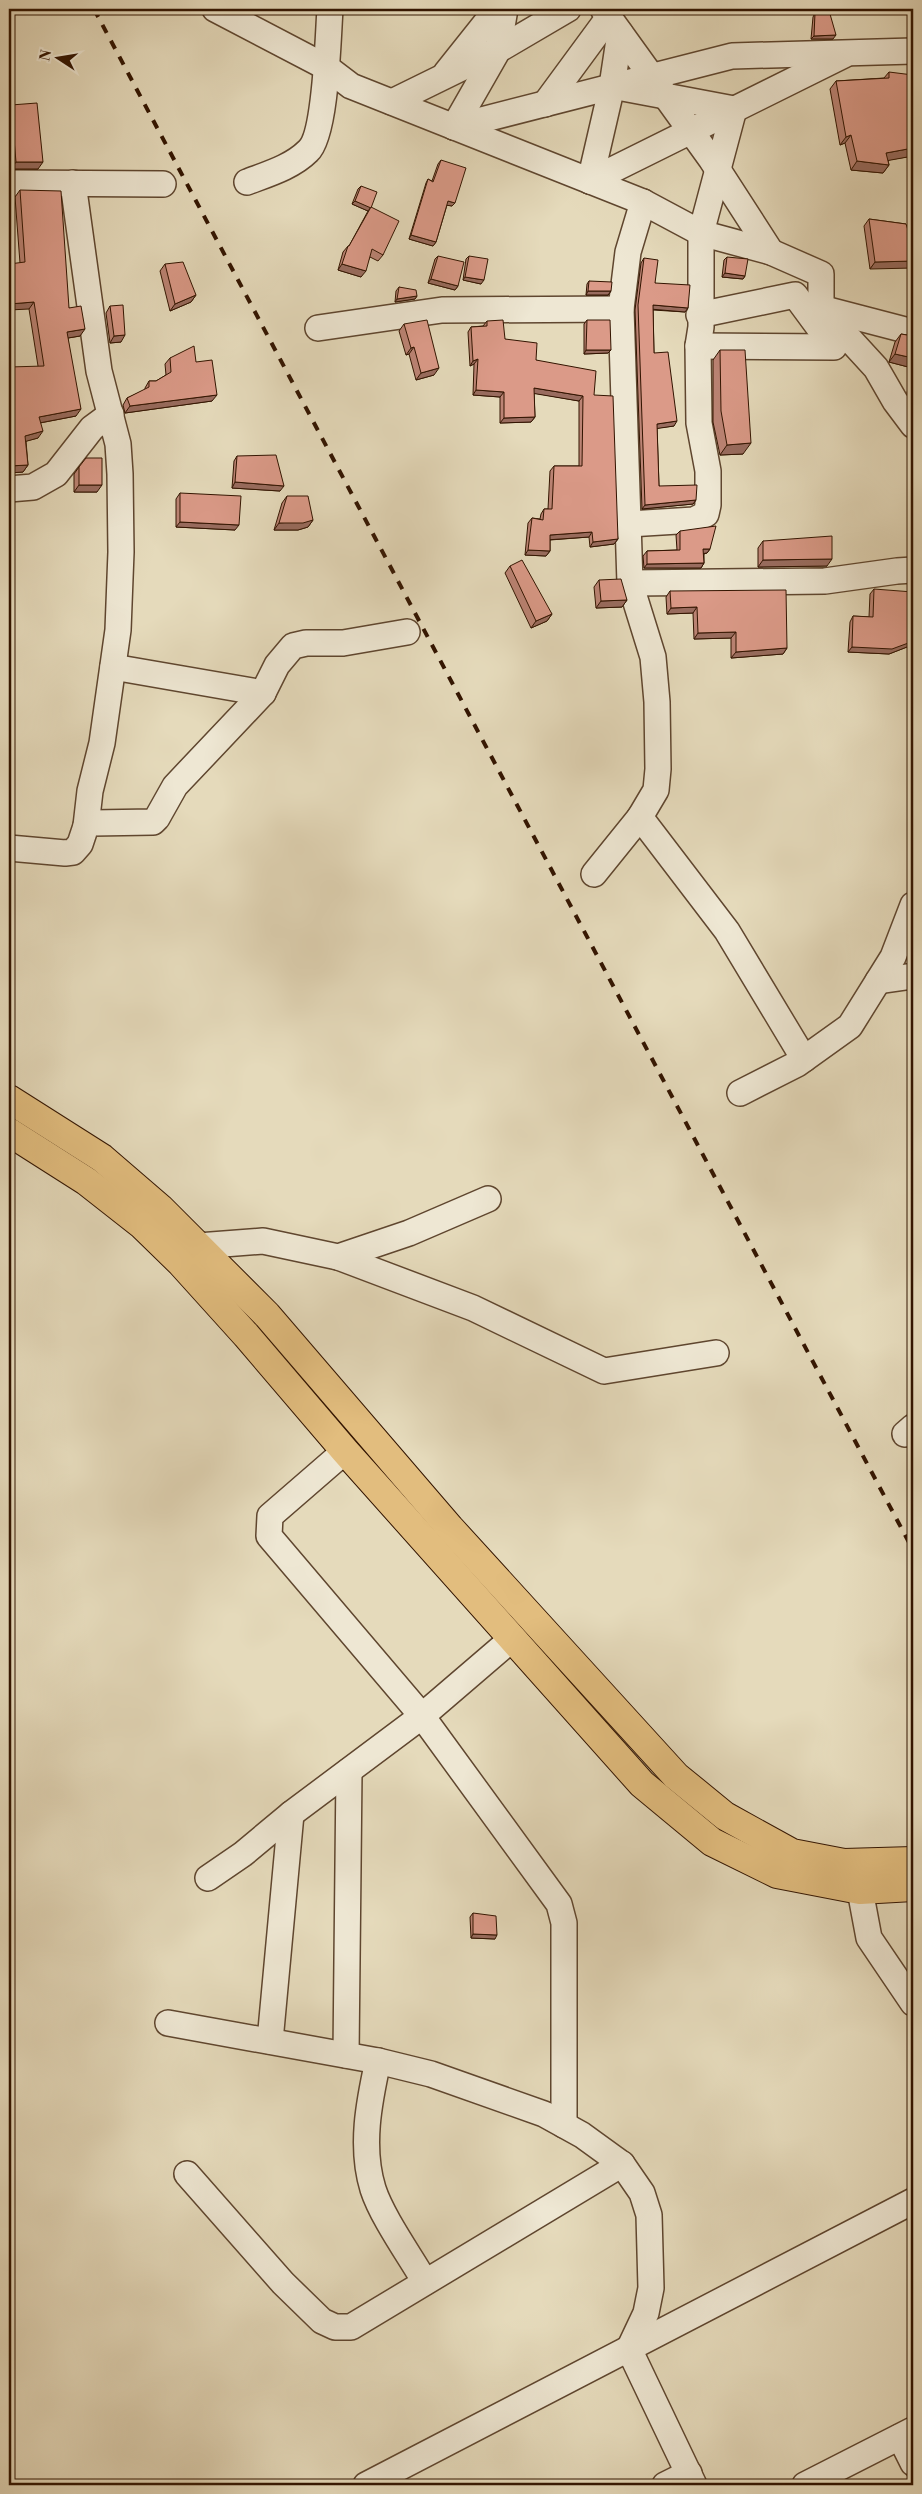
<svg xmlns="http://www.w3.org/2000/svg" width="922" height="2494" font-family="'Libre Bodoni',serif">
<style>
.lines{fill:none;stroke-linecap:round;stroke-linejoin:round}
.minor-casing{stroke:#5f462f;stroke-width:28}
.major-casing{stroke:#321400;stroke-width:30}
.minor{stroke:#eee7d3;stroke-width:25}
.major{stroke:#e2bd7e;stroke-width:28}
.rail{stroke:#321400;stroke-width:4;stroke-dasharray:9 9;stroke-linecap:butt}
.wall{fill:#bc8475;stroke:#321400}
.shaded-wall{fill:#996c5f;stroke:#321400}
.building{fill:#db9a88;stroke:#321400}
</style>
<rect width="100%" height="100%" fill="#e5dabb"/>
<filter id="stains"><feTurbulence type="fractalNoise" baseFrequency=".004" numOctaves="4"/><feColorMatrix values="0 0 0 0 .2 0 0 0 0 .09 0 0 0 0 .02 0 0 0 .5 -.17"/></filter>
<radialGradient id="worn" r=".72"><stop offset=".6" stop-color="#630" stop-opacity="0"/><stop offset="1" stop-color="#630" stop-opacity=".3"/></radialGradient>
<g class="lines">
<g class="minor-casing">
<g id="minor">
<path d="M215,9L326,67L351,86L643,202L701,233L771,252L821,274V308L876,368L895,401L913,425"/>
<path d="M603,9L711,159L771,252"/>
<path d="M446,73L497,9"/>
<path d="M612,86L620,33"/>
<path d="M392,102L498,50L505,9"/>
<path d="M545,104L609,17"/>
<path d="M454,127L732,56L913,51"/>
<path d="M454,127L498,50L568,9"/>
<path d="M590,181L612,86L734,109L701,233V327L698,346L699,423L708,471V505L706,514L694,520L629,524"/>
<path d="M590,181L844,55"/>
<path d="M247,182C268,174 292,167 308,151C326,135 328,36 330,9"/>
<path d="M9,183L163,184"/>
<path d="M73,183L99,371L118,444L120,474L121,552L118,630L102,743L90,791L86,826"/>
<path d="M821,308L913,332"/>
<path d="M699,315L795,295L823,333"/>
<path d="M318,328L442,310L621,309"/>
<path d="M698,346L834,347"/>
<path d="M9,489L33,487L56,474L92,428L111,414"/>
<path d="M630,583L825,581L897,571L913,570"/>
<path d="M113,667L263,693"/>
<path d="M640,817L727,931L804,1059"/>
<path d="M9,848L65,853L73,852L80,844L86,826L93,823L153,822L157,818L175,786L263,693L277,665L293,646L306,643H343L407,632"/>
<path d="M594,874L640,817L656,790L658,769L657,702L653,657L630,583L621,309L628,252L643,202"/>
<path d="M878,981L913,976"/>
<path d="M740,1093L797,1064L850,1026L893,957L913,905"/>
<path d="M198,1246L263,1241L338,1257L409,1233L488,1199"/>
<path d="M338,1257L473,1308L604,1371L716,1353"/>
<path d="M905,1434L913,1427"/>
<path d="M345,1451L270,1516L269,1536L422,1716L559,1904L564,1923V2125"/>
<path d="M208,1878L243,1854L291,1814L422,1716L513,1638"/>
<path d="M860,1890L869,1938L913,2003"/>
<path d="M168,2023L378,2061L431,2074L544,2114L582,2135L622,2164L642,2193L649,2215L651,2288L646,2313L629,2349L694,2485"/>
<path d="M270,2041L291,1814"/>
<path d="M346,2055L349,1771"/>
<path d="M378,2061C369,2102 360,2147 373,2189C382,2217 410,2256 425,2282"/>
<path d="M187,2174L283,2283L322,2321L335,2327H351L622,2164"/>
<path d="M900,2437L913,2463"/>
<path d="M366,2485L913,2201"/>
<path d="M665,2485L689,2473"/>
<path d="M805,2485L913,2430"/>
</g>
</g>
<g class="major-casing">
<g id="major">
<path d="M9,1099L102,1158L160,1208L267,1315L450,1528L676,1776L725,1816L792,1853L844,1863L913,1861"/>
<path d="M9,1132L86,1181L142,1225L181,1263L246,1335L345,1451L642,1784L712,1842L777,1874L860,1890L913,1887"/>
</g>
</g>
<use href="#minor" class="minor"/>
<use href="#major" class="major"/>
<path class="rail" d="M94,9L913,1550"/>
</g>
<g class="wall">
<path d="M815,13L833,39H811L813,17Z"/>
<path d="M889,72L913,156L888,160L889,165L883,173L851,170L845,143L840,145L830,89L836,81L884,78Z"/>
<path d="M11,105L38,169H11L9,142V108Z"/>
<path d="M441,160L452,206L447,205L436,242L433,246L409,239L426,183L428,179L432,181L438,164Z"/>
<path d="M361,186L371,207L383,255L378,261L370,257L361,277L338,270L343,252L348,246H349L368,211L352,204L358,189Z"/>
<path d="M20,190L69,308L80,336L68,338L76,416L40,423L38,438L26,441L28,465L23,472L9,473L38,366L29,309L20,263L15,197Z"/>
<path d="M869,219L906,224L870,269L864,226Z"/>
<path d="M438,256L458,286L455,290L428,283L435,259Z"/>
<path d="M469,256L481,284L463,280L466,259Z"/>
<path d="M727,257L745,276L743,279L722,277L724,260Z"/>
<path d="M644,258L655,283L685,312L653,310L654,353L674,426L657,428L659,486L696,500L693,504L642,509L635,310L641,263Z"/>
<path d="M165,264L196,295L191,302L170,311L160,271Z"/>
<path d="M589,281L611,291L608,295H586L587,284Z"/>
<path d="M399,287L417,296L415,299L395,302L396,291Z"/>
<path d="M110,306L121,342L110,343L106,313Z"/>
<path d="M587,320L611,350L608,353L584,354V324Z"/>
<path d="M487,321L505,339L536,360L594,395L618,539L614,544L590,547L589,537L550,540V551L546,556L525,555L528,523L532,518L540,519L541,514L544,509H548L550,471L554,466H579V401L534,393L535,417L531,422L500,423V397L473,395L474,364L470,366L468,332L471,327L483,326Z"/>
<path d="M404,324L434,375L416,380L409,354L406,355L399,331Z"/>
<path d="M901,334L913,336V396L907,393L912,368L889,362L895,342Z"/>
<path d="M720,350L743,454L720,455L713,422V360Z"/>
<path d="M170,358L196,362L212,401L125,413L123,405L127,398L145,390V388L149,381H156L166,375L165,364Z"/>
<path d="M237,456L280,491L232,488L234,461Z"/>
<path d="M79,467L97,492H74V474Z"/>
<path d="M180,493L235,530L176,527V499Z"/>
<path d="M287,496L313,520L308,527L298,530H274L282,503Z"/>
<path d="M680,531L710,549L707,553L704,554V563L701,568H644L643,556L647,551L677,550L676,535Z"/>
<path d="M763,541L827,566L758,567V548Z"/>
<path d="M510,566L552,614L547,621L531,628L505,573Z"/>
<path d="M599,580L627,600L622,607L596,608L594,587Z"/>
<path d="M874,589L907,647L889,654L848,652L850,622L853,616L869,617L870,594Z"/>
<path d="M670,591L787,648L783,654L731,658V638L694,639L693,613L667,614L666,597Z"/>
<path d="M473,1913L495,1939L471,1938L470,1917Z"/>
</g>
<g class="shaded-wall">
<path d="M836,35L833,39H811L814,36Z"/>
<path d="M851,135L845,143L840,145L846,137Z"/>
<path d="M913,148V156L880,162L886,153Z"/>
<path d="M857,161L889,165L883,173L851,170Z"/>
<path d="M16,162H43L38,169H11Z"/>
<path d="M355,201L371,207L368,211L352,204Z"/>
<path d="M448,201L455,203L452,206L445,205Z"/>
<path d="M411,235L436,242L433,246L409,239Z"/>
<path d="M913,261V268L870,269L875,262Z"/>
<path d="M342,264L366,271L361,277L338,270Z"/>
<path d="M725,273L745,276L743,279L722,277Z"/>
<path d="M465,277L484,280L481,284L463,280Z"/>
<path d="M431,279L458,286L455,290L428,283Z"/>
<path d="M588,291H611L608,295H586Z"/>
<path d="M196,295L191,302L170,311L175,304Z"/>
<path d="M417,296L415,299L395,302L397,299Z"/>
<path d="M34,302L29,309L9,310V304Z"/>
<path d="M653,305L688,308L685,312L650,309Z"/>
<path d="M85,329L80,336L62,339L67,332Z"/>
<path d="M125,335L121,342L110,343L114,336Z"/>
<path d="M414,347L409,354L406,355L411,348Z"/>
<path d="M586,350H611L608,353L584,354Z"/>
<path d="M895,354L913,358V366L912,368L889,362Z"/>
<path d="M478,359L474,364L470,366L473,361Z"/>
<path d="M439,368L434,375L416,380L421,373Z"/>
<path d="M534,388L583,396L579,401L531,393Z"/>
<path d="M476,390L504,392L500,397L473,395Z"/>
<path d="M217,395L212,401L125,413L130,406Z"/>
<path d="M81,409L76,416L34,424L39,417Z"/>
<path d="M535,417L531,422L500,423L504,418Z"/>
<path d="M677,421L674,426L654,429L657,424Z"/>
<path d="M43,431L38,438L20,443L25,436Z"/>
<path d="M751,443L743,454L720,455L727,445Z"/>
<path d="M28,465L23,472L9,473V466Z"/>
<path d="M235,482L284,486L280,491L232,488Z"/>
<path d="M79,485H102L97,492H74Z"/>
<path d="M696,500L693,504L642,509L645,505Z"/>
<path d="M313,520L308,527L298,530H274L279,523Z"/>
<path d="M180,522L239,525L235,530L176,527Z"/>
<path d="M592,532L589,537L546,540L550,535Z"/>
<path d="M618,539L614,544L590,547L593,542Z"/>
<path d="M703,549H710L707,553L700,554Z"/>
<path d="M528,550L550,551L546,556L525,555Z"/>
<path d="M832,559L827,566L758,567L763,560Z"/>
<path d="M704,563L701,568H644L647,564Z"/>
<path d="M627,600L622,607L596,608L601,601Z"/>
<path d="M697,607L693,613L667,614L671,608Z"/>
<path d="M552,614L547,621L531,628L536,621Z"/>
<path d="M736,632L731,638L694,639L698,633Z"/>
<path d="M911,642L907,647L889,654L848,652L852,647Z"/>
<path d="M787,648L783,654L731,658L736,652Z"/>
<path d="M473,1934L497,1935L495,1939L471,1938Z"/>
</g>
<g class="building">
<path d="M815,13L830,14L836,35L814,36Z"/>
<path d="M889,72L913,75V148L886,153L889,165L857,161L851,135L846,137L836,81L889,78Z"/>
<path d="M37,103L43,162H16L11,105Z"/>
<path d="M441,160L466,168L455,203L448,201L436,242L411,235L428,179L433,182Z"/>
<path d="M361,186L377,192L371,208L355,201Z"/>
<path d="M20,190L61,191L69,308L81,306L85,329L67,332L81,409L39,417L43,431L25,436L28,465L9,466V367L44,366L34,302L9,304V264L25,262Z"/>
<path d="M371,207L399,221L383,255L372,249L366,271L342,264L348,246H349Z"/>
<path d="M869,219L906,224L913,246V261L875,262Z"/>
<path d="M438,256L464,262L458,286L431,279Z"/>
<path d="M469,256L488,259L484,280L465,277Z"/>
<path d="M727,257L748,259L745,276L725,273Z"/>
<path d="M644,258L658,260L655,283L690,285L688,308L653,305L654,353L668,352L677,421L657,424L659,486L697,485L696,500L645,505L638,305Z"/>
<path d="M183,262L196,295L175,304L165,264Z"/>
<path d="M589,281L612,282L611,291H588Z"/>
<path d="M399,287L416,290L417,296L397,299Z"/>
<path d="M123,305L125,335L114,336L110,306Z"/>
<path d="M427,320L439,368L421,373L414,347L411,348L404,324Z"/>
<path d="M503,320L505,339L537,343L536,360L596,371L594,395L613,396L618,539L593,542L592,532L550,535V551L528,550L532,518L543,520L544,509H552L554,466H582L583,396L534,388L535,417L504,418V392L476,390L478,359L473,361L471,327L487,326V321Z"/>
<path d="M587,320H610L611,350H586Z"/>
<path d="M901,334L913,336V358L895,354Z"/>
<path d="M194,346L196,362L212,360L217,395L130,406L127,398L149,387V381H156L171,372L170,358Z"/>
<path d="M720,350H745L751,443L727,445L721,411Z"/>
<path d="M276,455L284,486L235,482L237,456Z"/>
<path d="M86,458H102V485H79V467Z"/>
<path d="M180,493L241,496L239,525L180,522Z"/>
<path d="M287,496H308L313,520L303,523H279Z"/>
<path d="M716,526L710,549H703L704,563L647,564V551L680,550V531Z"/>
<path d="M832,536V559L763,560V541Z"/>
<path d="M522,560L552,614L536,621L510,566Z"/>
<path d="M621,579L627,600L601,601L599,580Z"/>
<path d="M874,589L913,592L911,642L892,649L852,647L853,616L873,617Z"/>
<path d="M786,590L787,648L736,652V632L698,633L697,607L671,608L670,591Z"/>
<path d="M473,1913L496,1916L497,1935L473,1934Z"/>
</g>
<rect width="922" height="2494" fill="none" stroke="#e5dabb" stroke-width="30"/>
<rect x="10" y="10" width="902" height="2474" fill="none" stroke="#321400" stroke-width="2.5"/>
<rect x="15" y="15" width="892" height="2464" fill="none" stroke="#321400"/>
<g transform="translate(58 58) rotate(282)" stroke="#eee7d3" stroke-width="4" paint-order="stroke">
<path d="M0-4L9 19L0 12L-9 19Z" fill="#321400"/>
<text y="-8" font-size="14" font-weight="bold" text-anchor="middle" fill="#321400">N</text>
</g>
<rect width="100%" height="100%" filter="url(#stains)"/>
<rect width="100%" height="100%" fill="url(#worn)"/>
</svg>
